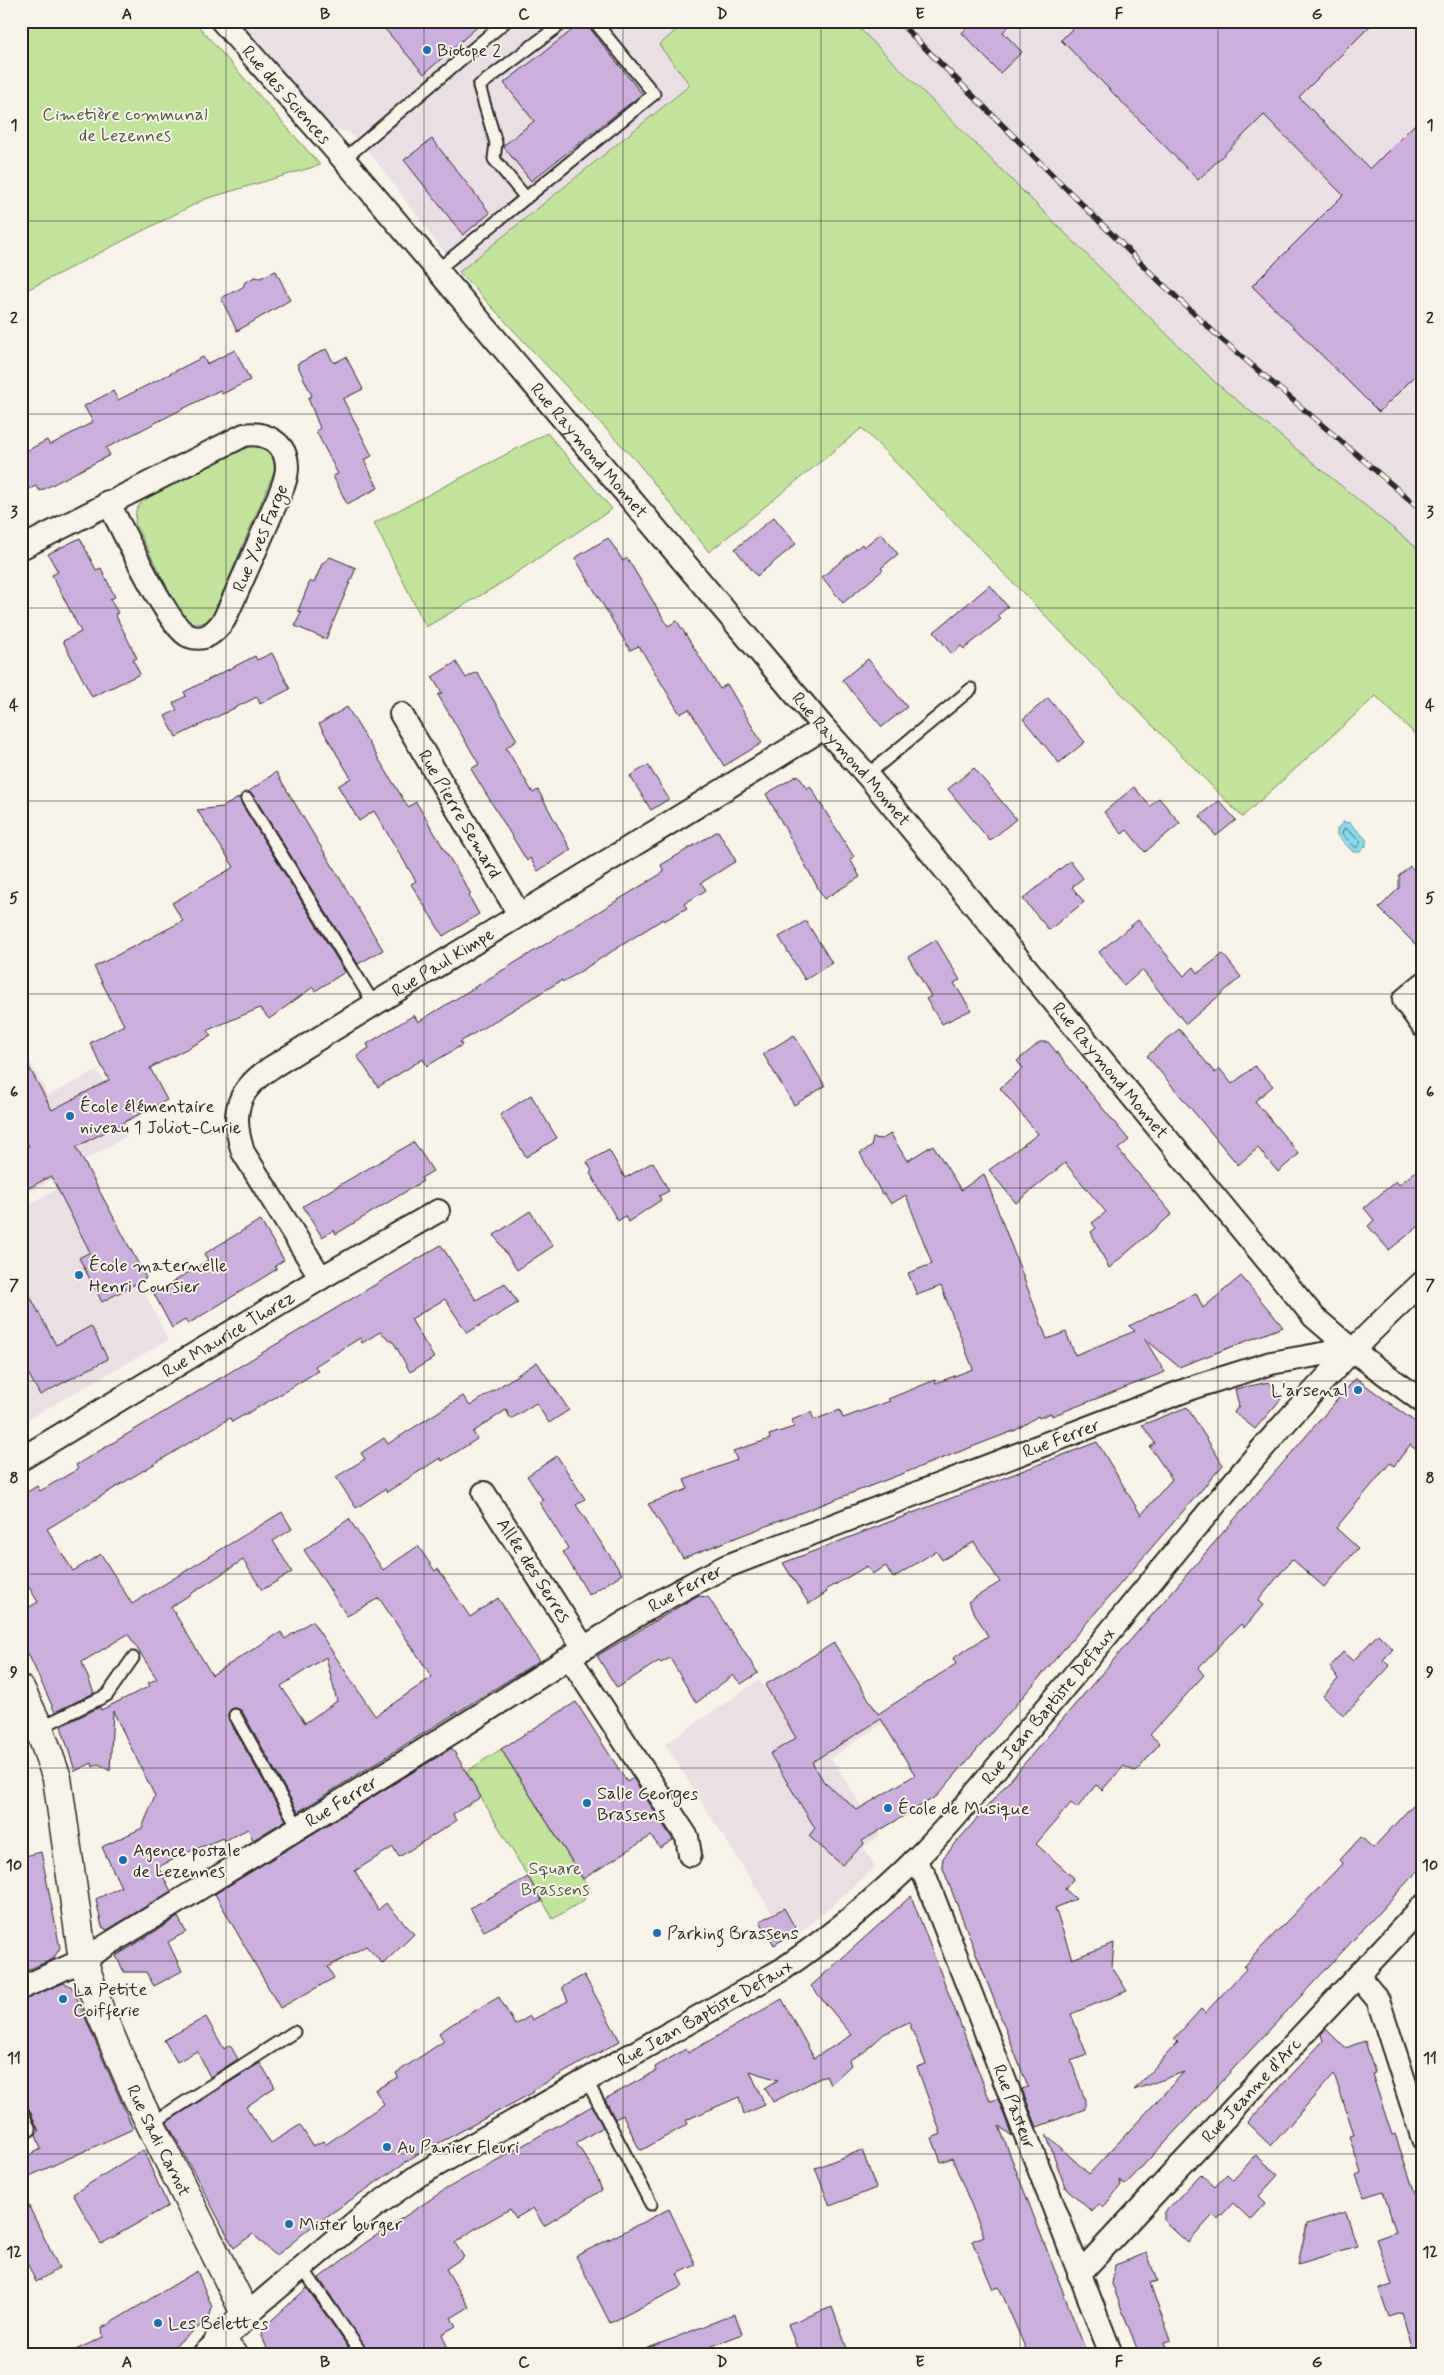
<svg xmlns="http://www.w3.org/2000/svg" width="1444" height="2375" font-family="Mynerve,sans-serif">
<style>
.built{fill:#eadfe4}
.green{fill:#c2e39b;stroke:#768763}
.water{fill:#8bdae9;stroke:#65949d}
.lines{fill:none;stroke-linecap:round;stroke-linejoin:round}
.shore{stroke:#517177;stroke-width:1}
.building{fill:#ccafdc;stroke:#2b2b2b;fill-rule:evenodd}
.lane-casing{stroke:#2b2b2b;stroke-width:15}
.street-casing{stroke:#2b2b2b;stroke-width:26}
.secondary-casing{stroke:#2b2b2b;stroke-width:31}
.lane{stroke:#f7f3e8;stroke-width:11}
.street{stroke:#f7f3e8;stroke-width:22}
.secondary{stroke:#f7f3e8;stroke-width:28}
.rail-casing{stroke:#2b2b2b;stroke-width:5.5}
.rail{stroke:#f7f3e8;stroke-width:4;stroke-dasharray:11;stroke-linecap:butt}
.grid{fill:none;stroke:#2b2b2b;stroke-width:1;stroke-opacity:0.55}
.poi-dot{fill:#1f6fb2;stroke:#f7f3e8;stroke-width:2}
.labels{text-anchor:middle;stroke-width:4;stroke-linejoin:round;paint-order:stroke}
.poi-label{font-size:18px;fill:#2b2b2b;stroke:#f7f3e8;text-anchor:start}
.street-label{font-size:18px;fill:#2b2b2b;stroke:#f7f3e8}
.park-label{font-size:18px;fill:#515947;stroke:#f7f3e8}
.neatline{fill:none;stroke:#2b2b2b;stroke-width:2}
.grid-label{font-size:16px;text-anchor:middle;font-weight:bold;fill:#2b2b2b}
</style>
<rect width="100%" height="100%" fill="#f7f3e8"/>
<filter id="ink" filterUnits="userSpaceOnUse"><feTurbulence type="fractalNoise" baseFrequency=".02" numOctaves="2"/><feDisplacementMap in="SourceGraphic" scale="10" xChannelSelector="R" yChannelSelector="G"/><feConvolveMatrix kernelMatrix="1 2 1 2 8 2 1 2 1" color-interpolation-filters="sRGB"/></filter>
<g filter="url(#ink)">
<g class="built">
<path d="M235,21H687L659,45L690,84L459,272L367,149L348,132L327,127Z"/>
<path d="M852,21H1423V553L1216,383Z"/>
<path d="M21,1043L48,1096L98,1070L127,1136L21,1197Z"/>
<path d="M87,1173L168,1340L21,1423V1209Z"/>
<path d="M847,1664L883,1723L831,1758L880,1835L864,1847L875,1867L800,1933L785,1906L772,1913L665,1744L759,1680L777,1707Z"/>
</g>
<g class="green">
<path d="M21,21H194L320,165L205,199L21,293Z"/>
<path d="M687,21H852L1216,383L1423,553V742L1376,696L1242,817L862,428L709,552L637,462L459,272L690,85L659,45Z"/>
<path d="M547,433L612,509L495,587L426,627L374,523Z"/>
<path d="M250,446C266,444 276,456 274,472L214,613C205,627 194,625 182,617L135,524L136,510L143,500Z"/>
<path d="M501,1749L589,1889L584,1900L553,1919L466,1772Z"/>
</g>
<path class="water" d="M1343,822L1350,823L1366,839V846L1360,852H1353L1337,835V829Z"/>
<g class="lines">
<path class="shore" d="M1345,828L1361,841L1358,847H1355L1342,834Z"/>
</g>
<g class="building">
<path d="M378,21H484L424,74Z"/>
<path d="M584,21L642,94L531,181L503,146L534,121L504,83Z"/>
<path d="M973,21H1014L1003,32L1022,52L1000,73L962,33Z"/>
<path d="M1080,21H1375L1299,97L1370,169L1423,116V368L1379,412L1252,286L1343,195L1264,115L1198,180L1061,40Z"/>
<path d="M432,139L490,213L463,235L404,160Z"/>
<path d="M276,271L290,300L237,331L221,298L243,287L245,282L255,277L260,278Z"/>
<path d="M326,349L334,363L346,357L363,389L343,399L372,456L364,460L378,488L347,504L333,476L338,474L316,431L320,428L308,398L312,396L297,364Z"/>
<path d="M235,350L250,380L222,394L220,390L106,448L110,455L40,491L36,486L21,493V454L47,440L50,445L93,422L84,406L113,391L118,400L203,357L207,364Z"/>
<path d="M774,517L796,544L757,576L735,549Z"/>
<path d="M881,533L898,554L881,568L883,570L843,603L822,577L862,544L864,547Z"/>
<path d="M80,538L96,570L101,568L115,597L110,599L118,613L115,614L137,658L133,660L140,674L92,697L63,641L81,632L52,575L58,572L48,554Z"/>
<path d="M608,538L623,561L627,558L668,626L677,621L720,689L727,684L762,743L724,766L689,709L680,714L639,646L630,650L575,558Z"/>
<path d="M330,557L356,568L326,639L295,626L301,612L298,611L310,581L314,583L322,564Z"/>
<path d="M990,585L1008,607L998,615L1001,619L964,649L961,646L952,654L934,632Z"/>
<path d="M272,653L290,689L260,704L257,697L176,737L165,716L177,710L173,703L186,696L184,692L255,656L257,660Z"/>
<path d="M868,659L907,707L882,727L842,680Z"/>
<path d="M456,662L466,678L477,672L490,694L517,740L506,748L533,793L538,790L571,850L538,871L530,858L527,861L471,769L479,764L438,695L442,693L432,677Z"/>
<path d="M1048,698L1085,742L1059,763L1023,719Z"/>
<path d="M347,707L408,807L416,802L471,894L469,896L479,914L443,936L411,884L416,881L374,811L359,821L338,786L351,778L319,724Z"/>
<path d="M648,765L669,799L651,810L630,776Z"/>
<path d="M974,768L1016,819L990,841L948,789Z"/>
<path d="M276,772L383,950L358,964L253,795L248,792Z"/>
<path d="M798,775L807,789L810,786L824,809L854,857L850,859L860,877L824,899L766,794Z"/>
<path d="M1134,787L1150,806L1159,798L1180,823L1145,852L1127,830L1122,834L1104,812Z"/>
<path d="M240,797L241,803L345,972L315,991L313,987L269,1019L260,1008L208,1030L211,1036L150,1068L167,1100L76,1147L146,1278L102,1302L79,1258L90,1252L51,1176L21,1192V1149L29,1146L21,1131V1052L52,1110L109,1080L90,1043L124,1025L94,967L183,921L172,903L234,867L197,810L223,807Z"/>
<path d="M1219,801L1236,820L1216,836L1200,816Z"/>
<path d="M718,831L736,861L701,883L706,890L684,904L687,908L664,921L663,919L573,976L563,982L562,980L460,1042L462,1045L427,1066L423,1059L378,1087L357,1056L369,1048L367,1044L414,1015L418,1022L485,981L664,872L661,865Z"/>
<path d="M1070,861L1083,878L1072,887L1084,902L1049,930L1023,899Z"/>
<path d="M1410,866L1423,879V952L1379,908L1399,888V876Z"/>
<path d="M1138,920L1184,976L1194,967L1198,973L1223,954L1241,977L1186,1024L1142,970L1124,986L1099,952Z"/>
<path d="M806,921L832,963L805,980L779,937Z"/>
<path d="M936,940L960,980L954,983L971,1010L942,1024L926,999L931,996L908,957Z"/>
<path d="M1179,1029L1215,1073L1220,1069L1232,1084L1255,1066L1273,1086L1255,1101L1299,1154L1278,1172L1258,1148L1238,1165L1147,1056Z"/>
<path d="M794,1035L825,1086L794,1105L763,1054Z"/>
<path d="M1040,1042H1048L1129,1140L1118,1149L1172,1214L1109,1268L1091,1232L1096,1228L1092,1223L1106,1212L1065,1163L1016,1203L989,1170L1038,1134L1000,1088L1023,1068L1017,1061Z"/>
<path d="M531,1095L557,1138L526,1157L500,1115Z"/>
<path d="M891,1134L907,1161L933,1145L961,1190L984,1174L1047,1339L1066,1332L1075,1355L1135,1331L1129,1326L1196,1293L1203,1308L1241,1276L1283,1327L1179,1367L1144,1338L1165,1372L1052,1416L1051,1413L1039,1418L1038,1416L1016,1430L683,1558L648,1504L688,1489L684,1480L737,1460L733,1451L770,1439L769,1435L794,1427L792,1420L811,1412L814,1420L840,1410L843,1418L890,1401L888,1399L935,1380L936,1383L973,1369L941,1286L917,1295L908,1273L932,1264L906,1195L891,1204L884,1193L882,1194L860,1153L871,1147L873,1138L882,1139Z"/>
<path d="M414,1142L433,1171L421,1178L423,1181L336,1234L334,1230L322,1237L303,1206Z"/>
<path d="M609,1150L625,1178L653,1162L669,1191L659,1196L661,1200L628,1222L625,1216L618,1221L590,1173L592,1171L587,1162Z"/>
<path d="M1423,1165V1223L1389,1250L1368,1226L1374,1220L1364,1208L1396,1181L1399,1185Z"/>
<path d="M530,1211L553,1246L517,1270L494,1235Z"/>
<path d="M260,1220L284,1260L275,1266L277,1269L188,1324L185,1320L172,1328L154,1294L208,1260L204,1254Z"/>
<path d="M441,1245L476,1300L505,1283L518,1303L467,1333L445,1299L411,1319L434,1358L410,1372L394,1343L380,1332L362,1343L360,1338L315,1366L318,1371L276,1397L232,1422L230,1418L47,1529L73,1571L101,1554L132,1604L282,1512L292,1529L273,1541L292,1572L262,1590L243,1560L171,1607L212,1675L281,1632L285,1639L312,1621L375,1716L432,1677L379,1598L347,1616L304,1550L349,1519L383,1570L418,1546L435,1571L438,1569L470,1617L498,1598L539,1661L298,1812L242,1711L236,1708L231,1709L228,1714V1719L286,1820L253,1840L248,1829L224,1841L223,1838L191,1851L158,1867L171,1891L107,1930L102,1927L96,1899L121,1887L102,1847L142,1828L155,1796L113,1711L110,1771L99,1764L93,1767L92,1763L75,1771L61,1726L100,1707L101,1710L150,1686L148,1683L157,1679L128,1634L82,1662L94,1693L55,1712L21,1638V1612L38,1602L21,1574V1496L37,1486L40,1491L78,1469L76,1465ZM326,1657L337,1701L305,1723L281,1686Z"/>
<path d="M21,1279L56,1345L91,1326L108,1359L40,1395L21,1360Z"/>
<path d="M537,1362L569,1410L549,1423L536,1403L511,1419L506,1410L473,1432L477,1439L442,1461L440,1458L387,1492L385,1489L356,1508L336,1477L365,1459L361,1453L384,1438L388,1444L463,1396L470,1406Z"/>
<path d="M1356,1378L1423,1428V1455L1410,1445L1394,1466L1390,1463L1336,1528L1358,1548L1324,1587L1292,1559L1258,1601L1263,1605L1244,1628L1241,1624L1198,1668L1204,1675L1150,1735L1160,1743L1136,1772L1124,1766L1102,1790L1096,1785L1077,1808L1071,1803L1036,1844L1074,1878L1065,1889L1076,1899L1055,1908L1072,1959L1114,1943L1112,1967L1127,1991L1071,2014L1087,2055L1071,2061L1085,2100V2109L1037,2127L1022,2089L1028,2087L942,1866L943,1858Z"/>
<path d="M1269,1382L1281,1399L1255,1429L1234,1412L1239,1406L1235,1389Z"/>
<path d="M1187,1407L1223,1465L937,1796L862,1841L864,1844L842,1865L809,1836L815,1828L770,1754L796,1738L765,1685L834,1643L878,1714L956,1664L953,1658L988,1636L968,1602L1000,1582L974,1542L942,1560L936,1551L893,1578L886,1566L872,1574L867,1566L826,1590L827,1592L809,1604L783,1563L1097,1442L1141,1515L1172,1479L1150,1447L1155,1443L1142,1425ZM881,1719L915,1775L857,1810L824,1782L812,1762Z"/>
<path d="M557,1456L585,1499L576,1505L622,1574L589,1595L563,1552L568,1548L539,1502L543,1500L527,1476Z"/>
<path d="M697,1596L708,1597L758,1673L741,1684L733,1675L696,1703L670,1658L661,1663L659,1661L617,1688L597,1656Z"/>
<path d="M1378,1634L1393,1649L1383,1660L1390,1666L1344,1716L1323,1696L1338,1679L1330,1667L1343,1652L1353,1661Z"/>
<path d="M576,1702L627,1782L633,1778L673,1840L660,1848L651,1836L583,1879L501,1749Z"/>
<path d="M452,1748L481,1797L453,1814L456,1821L399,1857L393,1847L355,1871L378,1910L386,1903L414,1934L383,1964L366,1946L328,1967L334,1978L280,2008L215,1894Z"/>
<path d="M1423,1794V1865L1125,2185L1119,2180L1121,2185L1103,2208L1099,2204L1092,2212L1065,2187L1046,2134L1089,2174L1184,2072L1134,2090L1178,2042L1174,2039L1201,2009L1205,2013L1246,1969L1244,1967L1257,1952L1343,1863L1340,1860L1361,1837L1373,1848Z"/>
<path d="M41,1852L60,1948L53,1959L21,1973V1857Z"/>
<path d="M528,1877L542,1901L484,1931L470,1908Z"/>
<path d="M911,1896L990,2101L998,2099L1012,2136L999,2126L1087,2354H1028L999,2287L993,2289L972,2241L984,2236L952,2158L941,2162L932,2138L941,2134L917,2067L926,2064L909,2022L884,2034L864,2052L849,2060L851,2065L830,2085L826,2075L773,2102L765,2088L778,2080L750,2071L765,2105L744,2114L739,2097L686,2120L688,2124L642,2150L639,2149L623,2115L615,2119L605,2099L656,2071L655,2067L686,2049L688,2053L782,1999L814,2058L852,2035L811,1986Z"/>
<path d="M784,1908L797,1931L774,1945L760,1921Z"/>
<path d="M178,1917L186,1932L168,1942L182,1971L154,1986L146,1972H124L116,1956Z"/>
<path d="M584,1975L620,2041L533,2090L534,2092L413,2157L310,2228L276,2256L253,2234L234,2248L167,2122L260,2063L275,2087L246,2107L271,2143L300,2125L313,2146L323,2141L325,2145L384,2104L375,2090L398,2077L396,2073L444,2041L439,2033L454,2023L499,1997L515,2025L530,2016L532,2020L568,2001L562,1987Z"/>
<path d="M64,1983L72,1987L133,2129L21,2180V2160L41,2149L36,2135L39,2131L21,2091V2001Z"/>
<path d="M206,2017L224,2049L230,2045L238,2059L210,2077L197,2051L177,2062L164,2040Z"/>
<path d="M1326,2029L1345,2048L1365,2041L1375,2073L1372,2074L1392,2135L1395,2134L1423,2217V2354H1414L1402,2313L1389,2317L1379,2289L1392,2285L1376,2239L1396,2232L1383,2191L1364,2197L1356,2175L1361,2173L1349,2135L1354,2134L1334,2074L1271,2146L1247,2123L1323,2041L1321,2034Z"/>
<path d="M592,2106L603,2127L576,2143L594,2170L602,2190L544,2226L533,2208L516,2218L510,2209L473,2230L455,2243L464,2257L446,2269L469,2307L451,2318L456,2326L442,2334L450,2354H369L319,2278L365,2243L446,2189Z"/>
<path d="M143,2150L168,2206L101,2244L73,2194Z"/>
<path d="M862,2150L876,2188L830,2206L815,2168Z"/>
<path d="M1256,2155L1278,2175L1259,2196L1266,2203L1251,2220L1233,2203L1218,2219L1213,2215L1188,2243L1164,2221V2213L1201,2174L1215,2187L1227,2174L1233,2180Z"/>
<path d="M21,2190L59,2268L36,2282L21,2250Z"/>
<path d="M669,2209L696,2265L677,2274L683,2286L610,2323L576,2256Z"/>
<path d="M1346,2212L1357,2246L1298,2264L1307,2224Z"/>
<path d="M1147,2253L1157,2281L1150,2283L1154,2295L1171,2340L1164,2342L1169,2354H1139L1112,2284L1115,2265Z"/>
<path d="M197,2271L212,2307L209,2319L164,2354H67L103,2337L102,2328Z"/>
<path d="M307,2288L353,2354H269L262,2336L263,2328Z"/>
<path d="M832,2307L849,2354H799L788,2324Z"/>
<path d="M735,2314L742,2334L705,2349L692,2354H633Z"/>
</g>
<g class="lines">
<g class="lane-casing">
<g id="lane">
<path d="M343,160L506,21"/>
<path d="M526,198L494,159L496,143L479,86L565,21"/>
<path d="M437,270L654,94L594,21"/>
<path d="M867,775L971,689"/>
<path d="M247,799L374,1004"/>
<path d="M235,1715L298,1827"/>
<path d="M39,1728L107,1695L133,1658"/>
<path d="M586,2079L651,2204"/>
<path d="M21,2109L30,2130"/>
<path d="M151,2124L294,2032"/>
<path d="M301,2266L362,2354"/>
</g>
</g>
<g class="street-casing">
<g id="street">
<path id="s1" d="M222,21L351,168L824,728L867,775L1314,1317L1351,1349L1423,1402"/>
<path d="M21,548L244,435C265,431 287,443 287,467C287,483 277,499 271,514C256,550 240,585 224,620C215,632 205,642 189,636C169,629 121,526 108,502"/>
<path id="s2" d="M401,714L519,914"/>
<path d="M1423,984L1404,1000L1423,1026"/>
<path id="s3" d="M321,1278L243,1152C230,1112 237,1090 272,1067L824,728"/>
<path id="s4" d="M21,1459L321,1278L438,1211"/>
<path id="s5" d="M484,1493L584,1648"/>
<path d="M570,1658L687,1837L690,1855"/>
<path id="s6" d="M914,1861L925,1876L1111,2354"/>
<path d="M1358,1976L1378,2000L1423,2139"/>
<path id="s7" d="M21,1988L83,1960C211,1881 340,1803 467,1723C552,1670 636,1610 727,1566L1194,1387L1271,1363L1351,1349"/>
<path id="s8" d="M1079,2274L1423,1906"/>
<path id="s9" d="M246,2315L371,2209L419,2175L783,1969C829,1937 875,1900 914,1861C956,1820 991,1773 1029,1729C1158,1578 1276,1416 1423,1282"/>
<path d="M204,2354L219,2340"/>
</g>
</g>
<g class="secondary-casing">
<g id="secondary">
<path id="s10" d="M21,1690L39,1728L57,1778L83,1960L101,2014L137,2097L246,2315L219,2340L232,2354"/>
</g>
</g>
<use href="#lane" class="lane"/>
<use href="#street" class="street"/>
<use href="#secondary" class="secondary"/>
<g class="rail-casing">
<path id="rail" d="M898,21L1155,277L1220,338L1423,511"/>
</g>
<use href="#rail" class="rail"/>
</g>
</g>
<path class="grid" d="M226,21V2354M424,21V2354M623,21V2354M821,21V2354M1020,21V2354M1218,21V2354M21,221H1423M21,414H1423M21,608H1423M21,801H1423M21,994H1423M21,1188H1423M21,1381H1423M21,1574H1423M21,1768H1423M21,1961H1423M21,2154H1423"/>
<g class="poi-dot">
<circle cx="427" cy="50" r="5"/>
<circle cx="70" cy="1116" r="5"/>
<circle cx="79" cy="1275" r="5"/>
<circle cx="1358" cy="1390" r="5"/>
<circle cx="587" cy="1803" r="5"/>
<circle cx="888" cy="1808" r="5"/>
<circle cx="123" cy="1860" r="5"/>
<circle cx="657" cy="1933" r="5"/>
<circle cx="63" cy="1999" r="5"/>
<circle cx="387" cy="2147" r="5"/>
<circle cx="289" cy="2224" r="5"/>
<circle cx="158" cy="2323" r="5"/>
</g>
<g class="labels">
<g class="poi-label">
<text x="437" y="56">Biotope 2</text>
<text x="80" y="1112">École élémentaire<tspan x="80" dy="21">niveau 1 Joliot-Curie</tspan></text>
<text x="89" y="1271">École maternelle<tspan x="89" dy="21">Henri Coursier</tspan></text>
<text x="1348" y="1396" text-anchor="end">L'arsenal</text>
<text x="597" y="1799">Salle Georges<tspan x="597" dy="21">Brassens</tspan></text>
<text x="898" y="1814">École de Musique</text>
<text x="133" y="1856">Agence postale<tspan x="133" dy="21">de Lezennes</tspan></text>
<text x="667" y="1939">Parking Brassens</text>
<text x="73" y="1995">La Petite<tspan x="73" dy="21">Coifferie</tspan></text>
<text x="397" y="2153">Au Panier Fleuri</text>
<text x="299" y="2230">Mister burger</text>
<text x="168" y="2329">Les Belettes</text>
</g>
<g class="street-label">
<text dy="6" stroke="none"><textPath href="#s1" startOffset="98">Rue des Sciences</textPath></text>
<text dy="6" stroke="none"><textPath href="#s1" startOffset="565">Rue Raymond Monnet</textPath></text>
<text transform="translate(260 538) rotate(-67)" y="6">Rue Yves Farge</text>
<text dy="6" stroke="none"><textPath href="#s1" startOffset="970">Rue Raymond Monnet</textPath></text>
<text dy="6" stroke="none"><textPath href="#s2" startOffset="116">Rue Pierre Semard</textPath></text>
<text dy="6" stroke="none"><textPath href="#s3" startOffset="448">Rue Paul Kimpe</textPath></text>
<text dy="6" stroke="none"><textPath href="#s1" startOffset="1375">Rue Raymond Monnet</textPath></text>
<text dy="6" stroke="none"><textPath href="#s4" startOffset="242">Rue Maurice Thorez</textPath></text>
<text dy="6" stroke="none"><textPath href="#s7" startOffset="1181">Rue Ferrer</textPath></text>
<text dy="6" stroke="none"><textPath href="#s5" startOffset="92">Allée des Serres</textPath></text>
<text dy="6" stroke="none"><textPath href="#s7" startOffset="776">Rue Ferrer</textPath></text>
<text dy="6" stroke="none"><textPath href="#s9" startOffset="1016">Rue Jean Baptiste Defaux</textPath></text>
<text dy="6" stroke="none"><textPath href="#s7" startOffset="371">Rue Ferrer</textPath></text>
<text dy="6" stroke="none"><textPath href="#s9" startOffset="551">Rue Jean Baptiste Defaux</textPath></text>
<text dy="6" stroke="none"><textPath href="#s8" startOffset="252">Rue Jeanne d'Arc</textPath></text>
<text dy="6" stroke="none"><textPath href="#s6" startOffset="266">Rue Pasteur</textPath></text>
<text dy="6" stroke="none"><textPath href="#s10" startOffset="475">Rue Sadi Carnot</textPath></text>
</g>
<g class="park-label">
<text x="125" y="120">Cimetière communal<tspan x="125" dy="21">de Lezennes</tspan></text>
<text x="555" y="1874">Square<tspan x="555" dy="21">Brassens</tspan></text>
</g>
</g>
<rect width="1444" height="2375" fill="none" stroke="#f7f3e8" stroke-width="55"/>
<rect x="28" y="28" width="1388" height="2320" class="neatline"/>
<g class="grid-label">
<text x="127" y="19">A</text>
<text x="325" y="19">B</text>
<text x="524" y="19">C</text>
<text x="722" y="19">D</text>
<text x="920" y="19">E</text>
<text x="1119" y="19">F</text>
<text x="1317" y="19">G</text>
<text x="14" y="130">1</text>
<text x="1430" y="130">1</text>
<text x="14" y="323">2</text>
<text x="1430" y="323">2</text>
<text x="14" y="517">3</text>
<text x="1430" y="517">3</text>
<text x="14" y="710">4</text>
<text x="1430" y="710">4</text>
<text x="14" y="903">5</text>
<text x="1430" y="903">5</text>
<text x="14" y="1097">6</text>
<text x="1430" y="1097">6</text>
<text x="14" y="1290">7</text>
<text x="1430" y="1290">7</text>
<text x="14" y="1483">8</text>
<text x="1430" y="1483">8</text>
<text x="14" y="1677">9</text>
<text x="1430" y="1677">9</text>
<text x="14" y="1870">10</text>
<text x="1430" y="1870">10</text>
<text x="14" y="2063">11</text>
<text x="1430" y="2063">11</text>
<text x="14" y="2257">12</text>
<text x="1430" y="2257">12</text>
<text x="127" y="2367">A</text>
<text x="325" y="2367">B</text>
<text x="524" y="2367">C</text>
<text x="722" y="2367">D</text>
<text x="920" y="2367">E</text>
<text x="1119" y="2367">F</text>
<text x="1317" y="2367">G</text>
</g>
</svg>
